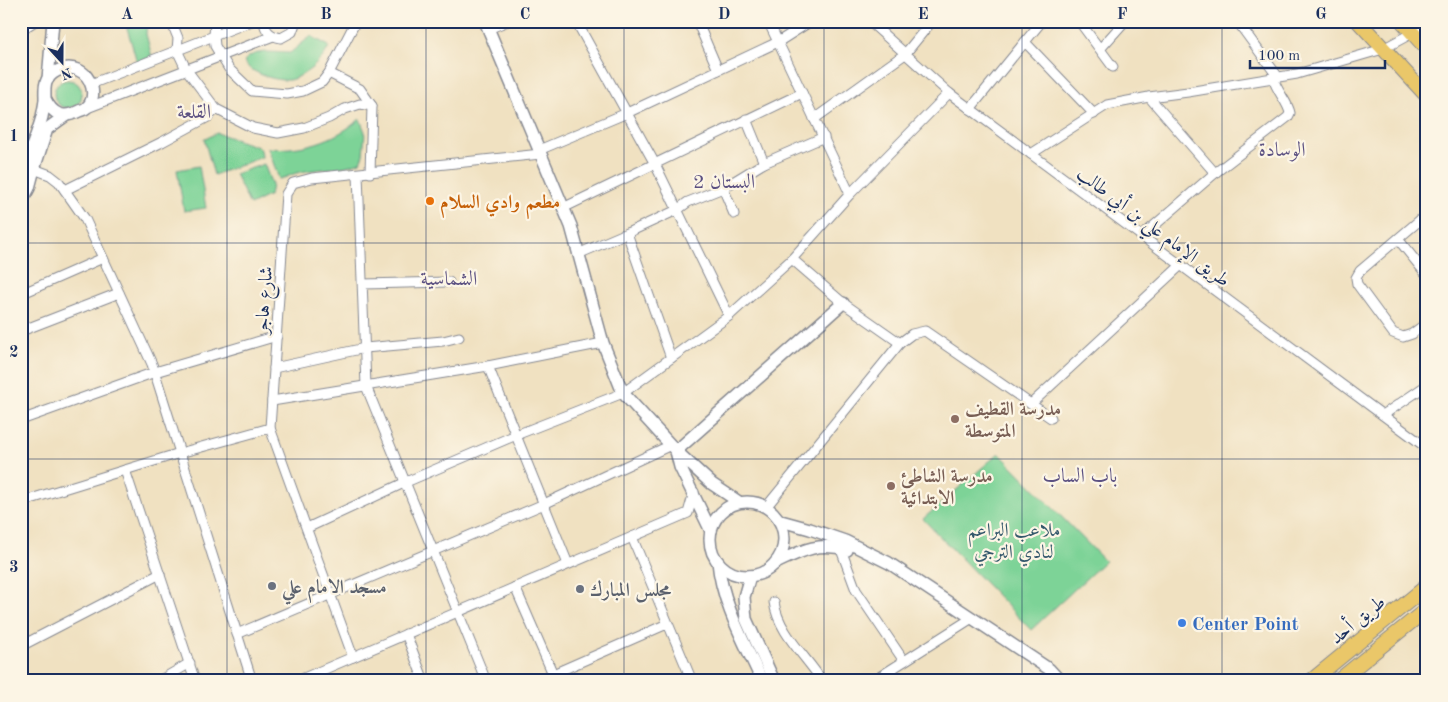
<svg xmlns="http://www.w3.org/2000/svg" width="1448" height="702" font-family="'Old Standard TT',Amiri,serif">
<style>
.green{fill:#7dd397;stroke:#4c817a}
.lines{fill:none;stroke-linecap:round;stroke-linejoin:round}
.minor-casing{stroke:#868890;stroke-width:11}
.tertiary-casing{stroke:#868890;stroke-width:14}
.primary-casing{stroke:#868890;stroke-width:16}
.minor{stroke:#fff;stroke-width:9}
.tertiary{stroke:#fff;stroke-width:11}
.primary{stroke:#eac769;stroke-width:14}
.grid{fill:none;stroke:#1b2f5e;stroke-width:1;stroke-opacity:0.55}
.food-dot{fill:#e8710a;stroke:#fcf5e5;stroke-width:2}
.education-dot{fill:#8d6e63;stroke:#fcf5e5;stroke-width:2}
.worship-dot{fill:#6b7280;stroke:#fcf5e5;stroke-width:2}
.shop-dot{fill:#3f7fe0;stroke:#fcf5e5;stroke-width:2}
.labels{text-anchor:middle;stroke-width:4.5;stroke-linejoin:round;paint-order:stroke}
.food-label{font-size:19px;font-weight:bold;fill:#c56008;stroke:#fcf5e5;text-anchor:start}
.street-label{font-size:19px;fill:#1b2f5e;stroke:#fcf5e5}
.education-label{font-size:19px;font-weight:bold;fill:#785e54;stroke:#fcf5e5;text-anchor:start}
.park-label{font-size:19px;fill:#34586c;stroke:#fcf5e5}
.worship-label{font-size:19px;font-weight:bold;fill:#5b616d;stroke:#fcf5e5;text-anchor:start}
.shop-label{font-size:19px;font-weight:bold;fill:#366cbe;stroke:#fcf5e5;text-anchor:start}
.neighbourhood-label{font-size:20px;fill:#5c5182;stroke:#fcf5e5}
.neatline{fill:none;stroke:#1b2f5e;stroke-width:2}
.grid-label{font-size:16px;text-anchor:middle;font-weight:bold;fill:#1b2f5e}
</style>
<rect width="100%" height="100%" fill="#fcf5e5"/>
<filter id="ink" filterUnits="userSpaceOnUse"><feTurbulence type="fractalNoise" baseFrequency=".02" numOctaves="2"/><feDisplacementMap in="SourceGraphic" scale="10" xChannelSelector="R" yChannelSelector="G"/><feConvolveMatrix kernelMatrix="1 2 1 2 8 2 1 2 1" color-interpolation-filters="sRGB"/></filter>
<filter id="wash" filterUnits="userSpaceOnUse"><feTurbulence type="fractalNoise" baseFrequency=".0096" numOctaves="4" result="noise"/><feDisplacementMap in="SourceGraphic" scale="20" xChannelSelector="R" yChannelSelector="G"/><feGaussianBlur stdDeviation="1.12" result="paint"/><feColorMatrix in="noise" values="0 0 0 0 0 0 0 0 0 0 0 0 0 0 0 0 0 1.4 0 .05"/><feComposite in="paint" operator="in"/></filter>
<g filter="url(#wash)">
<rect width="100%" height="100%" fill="#f0e1c1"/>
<g class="green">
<path d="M125,21H147L146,34L152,57L137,62Z"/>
<path d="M311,36L329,46C324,60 304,77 289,80C281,81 265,77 258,73C252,70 246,67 244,61C256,48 273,53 290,53Z"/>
<circle cx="68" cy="94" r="14"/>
<path d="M360,119L365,132L363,155L360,162C341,170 321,168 301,172C293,173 287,178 279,179L268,148C301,151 334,141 360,119Z"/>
<path d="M217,133L258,147L261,150L262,157L214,175L204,139Z"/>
<path d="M264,164L272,185L270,195L250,205L235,174Z"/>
<path d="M199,166L206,208L184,211L177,170Z"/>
<path d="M999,453L1105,561L1031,630L923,519Z"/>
</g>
</g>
<g filter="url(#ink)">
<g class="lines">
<g class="minor-casing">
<g id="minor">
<path d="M171,21L178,38L177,50L186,69L216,109L253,128L278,133L304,128L329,118L345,109L360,104L372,106"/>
<path d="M215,21L214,36L215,46L229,69L252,91L287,94L303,91L322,82L329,73L356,21"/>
<path d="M264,21C265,32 271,36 281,38L292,32L296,21"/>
<path d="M576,21L655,164L729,316"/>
<path d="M697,21L718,70"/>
<path d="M768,21L850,194"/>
<path d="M869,21L949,93L1427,448"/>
<path d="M1079,21L1113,67"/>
<path d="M1237,21L1278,77"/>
<path d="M488,29L508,21"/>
<path d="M21,30L35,21"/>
<path d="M1025,42L1094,114"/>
<path d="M1100,49L1125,21"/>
<path d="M329,73L360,89L372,106L370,173"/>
<path d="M91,84L252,21"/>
<path d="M1149,97L1215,173"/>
<path d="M87,108L273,36"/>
<path d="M970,109L1042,21"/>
<path d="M746,119L764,163"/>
<path d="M814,119L905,54L932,21"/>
<path d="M539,150L627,113L778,42L811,21"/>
<path d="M1031,154L1107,105L1149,97L1188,92L1297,74L1383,49L1427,25"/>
<path d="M34,169L50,175L59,182L85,219L152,364L252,681"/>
<path d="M358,174L366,386L486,681"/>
<path d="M723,188L734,214"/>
<path d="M65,190L162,142L208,117L216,109"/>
<path d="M563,208L802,93"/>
<path d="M1427,214L1360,271L1356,278L1357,284L1393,333L1403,337L1412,334L1427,323"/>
<path d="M627,233L671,358"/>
<path d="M1141,237L1215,173L1288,117L1290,113C1288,102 1277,92 1273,78"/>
<path d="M1398,239L1427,275"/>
<path d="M578,254L627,233L677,210L688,202L723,188L764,163L824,137"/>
<path d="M792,259L843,303L900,343"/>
<path d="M363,284L449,282"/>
<path d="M21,294L103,258"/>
<path d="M21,331L119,293"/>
<path d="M488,366L568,564"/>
<path d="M274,368L365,348L443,341L459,337"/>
<path d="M272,401L488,366L603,343"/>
<path d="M1031,404L1180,266"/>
<path d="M1383,415L1427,385"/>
<path d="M21,420L155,372L277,336"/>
<path d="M125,470L195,681"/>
<path d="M21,486L25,501"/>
<path d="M21,502L180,453L270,428"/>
<path d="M767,506L900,343L912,334L925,331L1051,418"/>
<path d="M307,528L406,482L516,435L623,393L729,316L792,259L850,194L949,93"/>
<path d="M632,537L692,681"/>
<path d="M840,547L856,590L904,661"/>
<path d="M515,587L556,681"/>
<path d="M774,602C778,632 806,656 822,681"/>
<path d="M237,634L544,504L671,445"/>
<path d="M406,634L424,681"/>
<path d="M21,646L160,574"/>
<path d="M353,657L270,428L286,194L293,183L312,178L541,154"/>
<path d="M159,681L190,663"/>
<path d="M297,681L688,513L694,492"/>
<path d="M537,681L667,624"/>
<path d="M873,681L972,618"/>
</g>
</g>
<g class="tertiary-casing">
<g id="tertiary">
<path d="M485,21L571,226L603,343L623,393L676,451L712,484L739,502"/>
<path d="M48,79L53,21"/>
<path d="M21,179C27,159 36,138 42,117C43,111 45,104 45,98C45,91 44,86 47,80C53,70 67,65 78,70C91,75 99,97 86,108C84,110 81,110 79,111C63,119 53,115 45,99"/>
<path d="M21,203L29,188L34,169L47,129L65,116"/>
<path d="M676,451L843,303"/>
<path d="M676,451L680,467L711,531"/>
<circle cx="747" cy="539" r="37"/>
<path d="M781,521L810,529L845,541L889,563L1049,669L1060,681"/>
<path d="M718,562C722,604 745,643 762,681"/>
<path d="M776,563C801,551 819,541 847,550"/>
<path d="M750,576L744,597L746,619L774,681"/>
</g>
</g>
<g class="primary-casing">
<g id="primary">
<path d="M1358,21L1427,96"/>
<path d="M1402,21L1427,49"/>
<path d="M1311,681L1427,586"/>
<path d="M1338,681L1427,609"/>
</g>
</g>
<use href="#minor" class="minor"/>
<use href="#tertiary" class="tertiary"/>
<use href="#primary" class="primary"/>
</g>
</g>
<path class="grid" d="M227,21V681M426,21V681M624,21V681M824,21V681M1022,21V681M1222,21V681M21,243H1427M21,459H1427"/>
<circle class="food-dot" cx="430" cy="201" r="5"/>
<g class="education-dot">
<circle cx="955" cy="419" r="5"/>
<circle cx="891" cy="486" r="5"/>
</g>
<g class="worship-dot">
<circle cx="272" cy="586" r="5"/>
<circle cx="580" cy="589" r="5"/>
</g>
<circle class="shop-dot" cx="1182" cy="623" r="5"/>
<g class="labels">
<g class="food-label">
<text x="440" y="208">مطعم وادي السلام</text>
</g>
<g class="street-label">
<text transform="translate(1154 226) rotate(37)" y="7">طريق الإمام علي بن أبي طالب</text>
<text transform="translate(263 300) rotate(-86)" y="7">شارع هاجر</text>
<text transform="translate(1357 619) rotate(-39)" y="7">طريق أحد</text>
</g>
<g class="education-label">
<text x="965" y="415">مدرسة القطيف<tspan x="965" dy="22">المتوسطة</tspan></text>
<text x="901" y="482">مدرسة الشاطئ<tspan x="901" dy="22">الابتدائية</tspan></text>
</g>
<g class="park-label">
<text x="1014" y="536">ملاعب البراعم<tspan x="1014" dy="22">لنادي الترجي</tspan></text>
</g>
<g class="worship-label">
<text x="282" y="593">مسجد الامام علي</text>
<text x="590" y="596">مجلس المبارك</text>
</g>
<g class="shop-label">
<text x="1192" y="630">Center Point</text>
</g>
<g class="neighbourhood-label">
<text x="194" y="118">القلعة</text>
<text x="1282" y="156">الوسادة</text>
<text x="724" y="188">البستان 2</text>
<text x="449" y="285">الشماسية</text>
<text x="1080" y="482">باب الساب</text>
</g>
</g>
<rect width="1448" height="702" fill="none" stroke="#fcf5e5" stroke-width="55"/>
<g transform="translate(62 62) rotate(159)" stroke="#fcf5e5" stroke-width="4" paint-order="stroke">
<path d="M0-4L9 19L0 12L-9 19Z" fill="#1b2f5e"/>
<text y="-8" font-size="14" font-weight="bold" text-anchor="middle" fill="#1b2f5e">N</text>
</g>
<path d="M1250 60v8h135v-8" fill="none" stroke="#1b2f5e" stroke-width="2.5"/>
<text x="1258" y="60" font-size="15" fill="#1b2f5e" stroke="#fcf5e5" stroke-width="4" paint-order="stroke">100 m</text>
<rect x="28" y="28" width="1392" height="646" class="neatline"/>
<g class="grid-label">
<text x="127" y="19">A</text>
<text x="326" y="19">B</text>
<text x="525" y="19">C</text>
<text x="724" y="19">D</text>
<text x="923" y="19">E</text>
<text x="1122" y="19">F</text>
<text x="1321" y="19">G</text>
<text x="14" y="141">1</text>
<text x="14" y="357">2</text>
<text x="14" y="572">3</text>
</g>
</svg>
